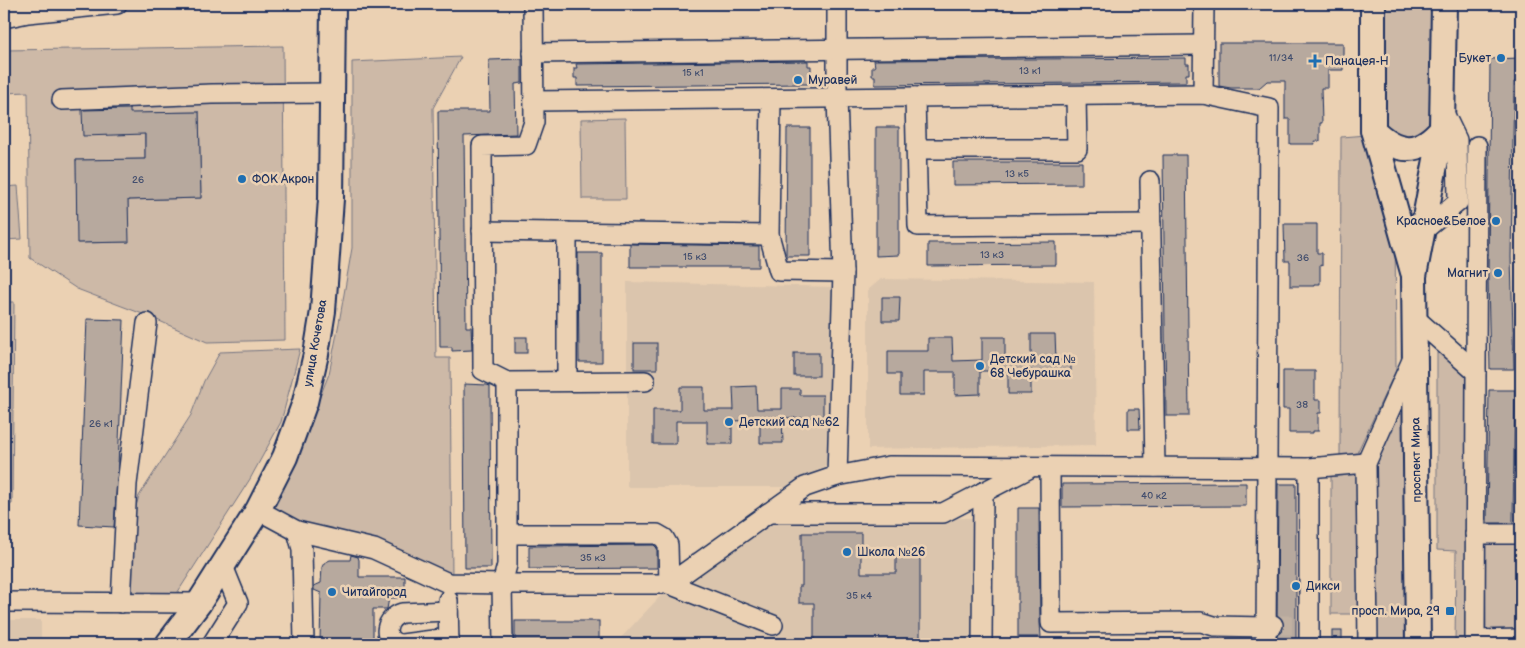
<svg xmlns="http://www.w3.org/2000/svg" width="1525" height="648" font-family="'Balsamiq Sans',sans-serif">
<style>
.built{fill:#dbc5ad}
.green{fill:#cdb9a7;stroke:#747482;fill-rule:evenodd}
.building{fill:#b7a99e;stroke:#1b2f5e}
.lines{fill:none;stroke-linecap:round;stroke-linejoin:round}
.minor-tunnel{stroke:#c1b1a2;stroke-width:19;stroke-dasharray:19 9;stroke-linecap:butt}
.minor-casing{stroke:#1b2f5e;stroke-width:22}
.major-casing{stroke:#1b2f5e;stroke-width:28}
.minor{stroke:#ebd1b3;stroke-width:19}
.major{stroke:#ebd1b3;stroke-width:24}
.poi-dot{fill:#1f6fb2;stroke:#ebd1b3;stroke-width:2}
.labels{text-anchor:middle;stroke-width:5;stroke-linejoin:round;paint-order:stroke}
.number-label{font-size:10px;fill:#424e6e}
.poi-label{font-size:12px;fill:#1b2f5e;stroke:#ebd1b3;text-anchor:start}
.street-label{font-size:12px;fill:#1b2f5e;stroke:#ebd1b3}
</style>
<rect width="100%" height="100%" fill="#ebd1b3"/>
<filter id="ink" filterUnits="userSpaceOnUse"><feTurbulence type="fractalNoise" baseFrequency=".02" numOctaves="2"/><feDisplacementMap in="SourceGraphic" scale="10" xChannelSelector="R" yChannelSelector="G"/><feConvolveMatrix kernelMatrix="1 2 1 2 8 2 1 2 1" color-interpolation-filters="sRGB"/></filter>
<g filter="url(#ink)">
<g class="built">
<path d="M881,279L1094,282L1096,445L868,449V290Z"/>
<path d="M627,282L836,287L829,464L787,487H627Z"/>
<path d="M979,518L978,644H615L670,586L763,519Z"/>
<rect x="4" y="620" width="37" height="24"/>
</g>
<g class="green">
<path d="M1378,4H1437L1436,122L1408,142L1381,128Z"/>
<path d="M283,46L285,340L207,342L148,316L77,289L30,258L28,92L4,93V50ZM199,112L201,198L128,200V242L78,243L76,160L145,159L144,113Z"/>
<path d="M461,57L433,108L436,358H450L452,578L308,530L267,510L304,437L329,374L339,323L352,248V62Z"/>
<path d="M625,118L626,199H582L581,119Z"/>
<path d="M1366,135L1395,224L1396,370L1356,455H1340L1341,137Z"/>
<path d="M18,186L22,239L4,240V187Z"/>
<path d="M4,302H14L12,504H4Z"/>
<path d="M1437,345L1469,375V644H1455L1456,551L1437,550Z"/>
<path d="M300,349L281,422L250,479L174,598L135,599L126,577L128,534L139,496L191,415L204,381L220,352Z"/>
<path d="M1404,389L1409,644H1375V457Z"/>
<rect x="1331" y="472" width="31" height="142"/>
<path d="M1521,540V635L1486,636L1485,541Z"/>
</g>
<g class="building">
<path d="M1219,43H1343V70H1328V88H1321L1322,123H1320V141H1314L1315,144H1290V119H1285V81H1267L1259,88H1231L1219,86Z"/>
<path d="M1186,58V64H1189V74H1186V82L875,85V76H872V67H875L874,60Z"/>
<path d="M1521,58V81L1514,82L1511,257L1514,369H1490L1488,278L1490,59Z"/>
<path d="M522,59V83L515,84L516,134L464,136L466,327H471L472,350L452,351V347H440L438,111H490L489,60Z"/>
<path d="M808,61V66H811V76H808L809,84L577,86V78H574V68H577L576,64Z"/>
<path d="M130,109V113L199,112L201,198L128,200L129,242L77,243L76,160L145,159V134L83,136L82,110Z"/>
<path d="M876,127H899V255L876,256Z"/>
<path d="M787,128H810V256H786Z"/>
<path d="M1163,155H1186L1189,416H1166Z"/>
<path d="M953,162H1082V184L953,185Z"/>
<path d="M1284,224H1317V253H1322V266L1320,265V284H1314V286H1290V261H1285Z"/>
<path d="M1056,242V265L928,266V243Z"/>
<path d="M630,244L759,246V267H630Z"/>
<path d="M578,253H602V362H579Z"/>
<path d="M882,297H900L899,321H882Z"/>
<path d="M87,319L124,320L118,466L114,527L79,525Z"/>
<path d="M1031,334H1055L1056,360H1071V371H1031V394H1008V371H980V394L955,395V372H924V395H900V374H888V351H928V338H952L953,361L982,360V337H1005V360H1031Z"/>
<rect x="515" y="337" width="12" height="16"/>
<rect x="634" y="343" width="23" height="26"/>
<rect x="794" y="353" width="25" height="23"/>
<path d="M1283,371H1315V400H1321V413H1318V431H1313V433H1289V409H1283Z"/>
<path d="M464,384L487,385L490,386L491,568H465Z"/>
<path d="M756,386L757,409H782V389H800V395H823V417L782,418L783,443H760V420L732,421V444H707V421H676V444H653V410H680V387H704V410H734L733,387Z"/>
<path d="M1489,390H1515L1513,523H1487Z"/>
<path d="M1128,409H1139L1140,429H1128Z"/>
<path d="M1246,483V506L1062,507V484Z"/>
<path d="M1278,484H1296V644H1277V635L1281,632L1284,627V621L1277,615Z"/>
<path d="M1018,508H1039L1040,623L1041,637H1018Z"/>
<path d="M802,533H861V573H896V556H920V644H814V603H799V586H802Z"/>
<path d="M654,545L657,548V568L529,569V546Z"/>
<path d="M351,555L358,557L359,560V577H405V598H389L387,609H373V644H320L321,593L314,590V586L321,583L322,567L324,563L330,560H350Z"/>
<rect x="515" y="621" width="84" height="23"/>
<rect x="1332" y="631" width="10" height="13"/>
</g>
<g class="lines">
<path class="minor-tunnel" d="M1273,625H1296"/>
<g class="minor-casing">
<g id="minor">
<path d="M837,4V98L843,272L837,476"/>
<path d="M4,18L28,13L117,4"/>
<path d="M533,53L1203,45"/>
<path d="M1203,94L1204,4"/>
<path d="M915,97L918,226L1151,224"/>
<path d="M62,100L212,94L332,93"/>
<path d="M534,101L1203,94L1269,108L1266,644"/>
<path d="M916,149H1077L1076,96"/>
<path d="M1150,181L1155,467"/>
<path d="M482,231L769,235L771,99"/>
<path d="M1423,231L1458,202L1457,140L1443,111"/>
<path d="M567,232V381"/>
<path d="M769,235L779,271L843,272"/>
<path d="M1415,318L1476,372L1475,644"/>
<path d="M1476,372L1477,146"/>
<path d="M507,382L645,381"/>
<path d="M1050,467L1051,623L1201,622L1214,626L1266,627L1273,625"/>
<path d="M1309,468V644"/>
<path d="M258,510L297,531L374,549L448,583L502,584L507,565V382L483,370L482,146L526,145L534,122L533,4"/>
<path d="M768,513H943L1028,469"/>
<path d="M297,531L302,549L304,644"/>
<path d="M508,534H657L664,538L668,545L669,584"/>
<path d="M1475,534H1521"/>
<path d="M669,584L805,487L837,476L889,466L1309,468L1366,463"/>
<path d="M448,600L449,644"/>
<path d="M4,602L199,603"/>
<path d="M121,603L127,484L147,323"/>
<path d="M1475,640L1521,639"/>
<path d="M212,644L238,603L223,566"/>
<path d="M399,644C380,639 386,618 402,613L448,611"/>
<path d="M402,644L449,638"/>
<path d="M503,644L502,584H669L773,625"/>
<path d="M982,644L983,492"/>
<path d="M1368,644L1366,463L1413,358"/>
</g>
</g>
<g class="major-casing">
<g id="major">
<path d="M1373,4V130L1413,272"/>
<path d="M1373,130C1398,154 1419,155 1442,128"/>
<path d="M168,644L199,603L258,510L285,457L305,402L316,354L323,311L331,199L333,4"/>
<path d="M1418,644L1414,276L1442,128L1444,4"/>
</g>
</g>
<use href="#minor" class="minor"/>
<use href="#major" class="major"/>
</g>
</g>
<g class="poi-dot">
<circle cx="1501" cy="58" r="5"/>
<path d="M1312.5 53.5h5v5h5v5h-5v5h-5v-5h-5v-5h5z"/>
<circle cx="798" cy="80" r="5"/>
<circle cx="242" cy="179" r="5"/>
<circle cx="1496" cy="221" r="5"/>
<circle cx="1498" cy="273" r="5"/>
<circle cx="980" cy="366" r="5"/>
<circle cx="729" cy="422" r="5"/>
<circle cx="847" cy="552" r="5"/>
<circle cx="1296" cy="586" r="5"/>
<circle cx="332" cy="592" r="5"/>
<rect x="1445" y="606" width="10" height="10" rx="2.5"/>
</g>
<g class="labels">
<g class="number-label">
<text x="1281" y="61">11/34</text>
<text x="1030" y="74">13 к1</text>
<text x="693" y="76">15 к1</text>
<text x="1017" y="177">13 к5</text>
<text x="138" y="183">26</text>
<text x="992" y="258">13 к3</text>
<text x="695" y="260">15 к3</text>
<text x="1303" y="261">36</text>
<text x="1302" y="408">38</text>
<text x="101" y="427">26 к1</text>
<text x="1154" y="499">40 к2</text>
<text x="593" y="561">35 к3</text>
<text x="859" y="599">35 к4</text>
</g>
<g class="poi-label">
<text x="1491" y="62" text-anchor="end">Букет</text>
<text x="1325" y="65">Панацея-Н</text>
<text x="808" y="84">Муравей</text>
<text x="252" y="183">ФОК Акрон</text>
<text x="1486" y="225" text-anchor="end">Красное&amp;Белое</text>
<text x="1488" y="277" text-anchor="end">Магнит</text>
<text x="990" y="363">Детский сад №<tspan x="990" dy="14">68 Чебурашка</tspan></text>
<text x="739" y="426">Детский сад №62</text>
<text x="857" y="556">Школа №26</text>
<text x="1306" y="590">Дикси</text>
<text x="342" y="596">Читайгород</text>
<text x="1440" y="615" text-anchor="end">просп. Мира, 29</text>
</g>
<g class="street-label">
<text transform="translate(315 343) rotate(-80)" y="4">улица Кочетова</text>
<text transform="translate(1416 460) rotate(-91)" y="4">проспект Мира</text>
</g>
</g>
<rect width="1525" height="648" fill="none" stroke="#ebd1b3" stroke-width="20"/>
<rect x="10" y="10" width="1505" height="628" fill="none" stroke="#1b2f5e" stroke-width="2" filter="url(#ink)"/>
</svg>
